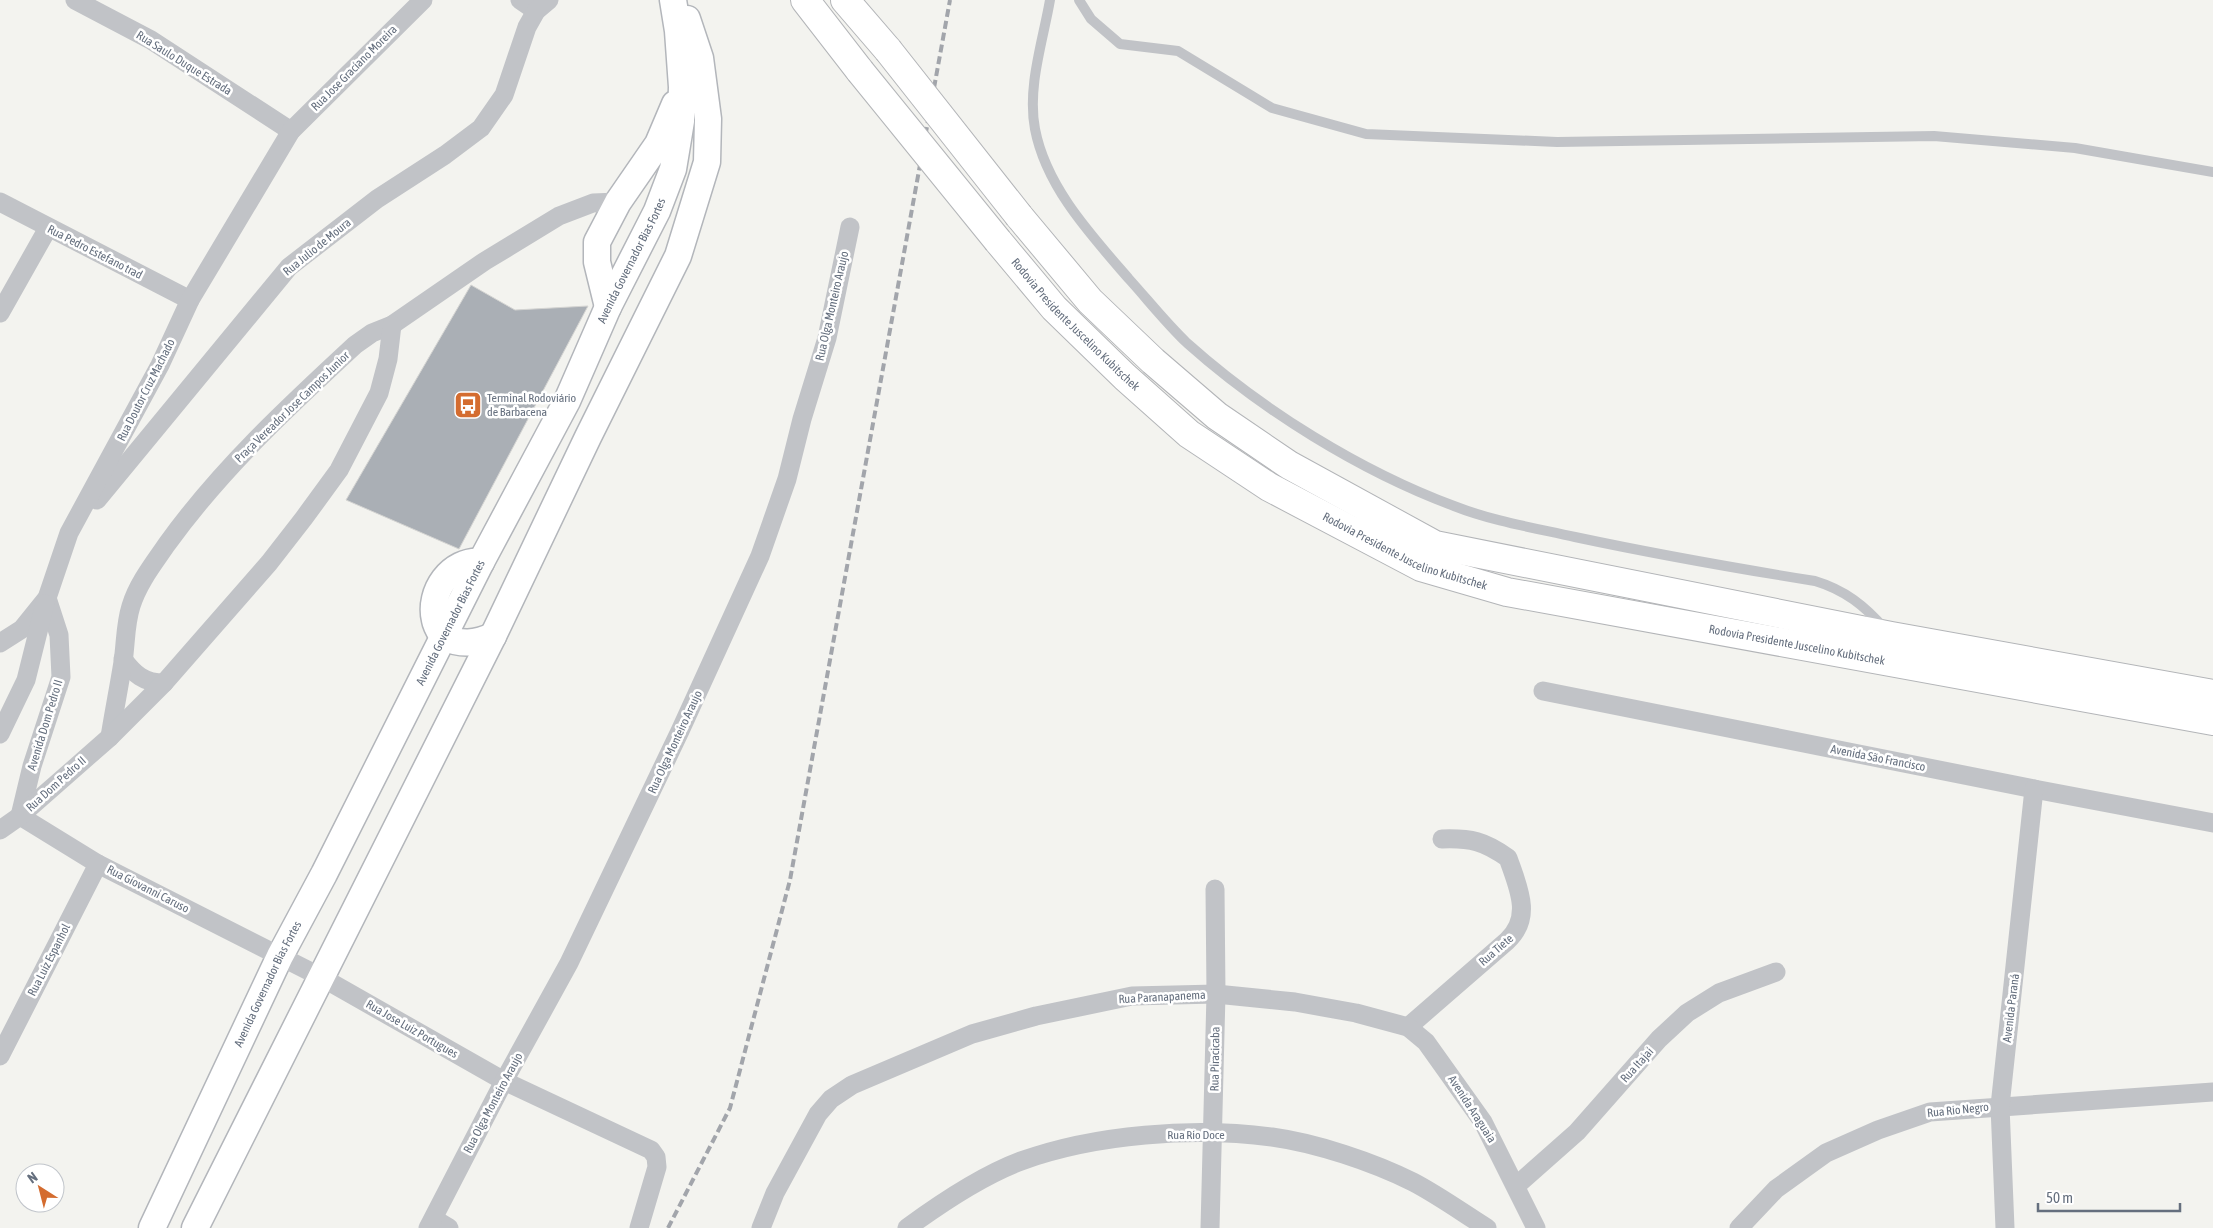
<svg xmlns="http://www.w3.org/2000/svg" width="2213" height="1228" font-family="'Asap Condensed',sans-serif">
<style>
.building{fill:#aaafb5;stroke:#d4d4d2}
.lines{fill:none;stroke-linecap:round;stroke-linejoin:round}
.secondary-casing{stroke:#b3b6bb;stroke-width:29}
.highway-casing{stroke:#b3b5b8;stroke-width:30}
.lane{stroke:#c1c3c7;stroke-width:10}
.street{stroke:#c1c3c7;stroke-width:19}
.secondary{stroke:#fff;stroke-width:26}
.highway{stroke:#fff;stroke-width:28}
.rail{stroke:#a2a5ab;stroke-width:4;stroke-dasharray:8 4;stroke-linecap:butt}
.highway-bridge-casing{stroke:#b3b5b8;stroke-width:30;stroke-linecap:butt}
.highway-bridge{stroke:#fff;stroke-width:28}
.labels{text-anchor:middle;stroke-width:5;stroke-linejoin:round;paint-order:stroke}
.street-label{font-size:12px;fill:#656f7e;stroke:#fff}
.poi-label{font-size:12px;fill:#656f7e;stroke:#fff;text-anchor:start}
</style>
<rect width="100%" height="100%" fill="#f3f3ef"/>
<path class="building" d="M471,285L515,310L588,306L459,549L346,500Z"/>
<g class="lines">
<g class="secondary-casing">
<g id="secondary">
<path d="M608,307L597,262V242L618,202L658,144L675,104"/>
<path d="M481,562C451,559 428,592 435,620C436,626 440,632 443,637C461,645 475,644 493,636"/>
<path id="s1" d="M152,1228L280,956L324,874L481,562L567,401L608,307L657,211L673,169L681,121L682,87L678,31L673,0"/>
<path d="M195,1228L493,636L588,437L678,256L707,162L708,119L700,58L687,19"/>
</g>
</g>
<g class="highway-casing">
<g id="highway">
<path d="M805,0L860,71"/>
<path d="M845,0L888,50"/>
<path d="M1019,216L1090,301L1153,361L1217,416L1289,465L1435,545L1891,636L2213,694"/>
<path id="s2" d="M998,241L1054,308L1125,377L1189,434L1269,487L1421,567L1507,592L2213,721"/>
</g>
</g>
<g class="lane">
<path d="M1050,0C1043,41 1027,87 1035,129C1046,187 1091,235 1129,279C1148,300 1166,323 1187,343C1262,410 1360,471 1454,506C1492,521 1535,528 1575,537C1655,554 1734,568 1815,581C1845,590 1865,606 1885,629"/>
<path d="M1079,0L1091,19L1120,44L1178,51L1272,108L1366,134L1557,142L1934,136L2075,148L2213,172"/>
</g>
<g class="street">
<path d="M75,0L151,40L291,131"/>
<path d="M520,0L536,11"/>
<path d="M0,202L190,300"/>
<path d="M0,313L48,228"/>
<path d="M97,500L289,267L377,199L445,155L481,128L504,95L527,27L536,11L549,0"/>
<path d="M47,598L59,635L61,677L32,766L20,816L98,864L321,977L504,1081L651,1150L656,1157L657,1167L639,1228"/>
<path d="M0,643L22,629L47,598L69,533L160,365L190,300L291,131L423,0"/>
<path d="M123,659C134,674 144,683 164,683"/>
<path d="M1543,691L2034,789L2213,823"/>
<path d="M0,734L26,680L45,604"/>
<path d="M110,737C114,712 119,687 123,662C126,642 125,625 131,606C138,583 154,563 167,544C221,469 288,407 355,345L372,333L392,325L485,261L559,216L593,203L618,202"/>
<path d="M0,830L20,816L110,737L164,683L269,563L304,518L339,470L379,393L388,359L392,325"/>
<path d="M1408,1027L1507,941C1533,917 1518,887 1508,858C1484,841 1471,838 1442,839"/>
<path d="M0,1056L98,864"/>
<path d="M1516,1186L1577,1132L1659,1039L1687,1013L1719,993L1776,972"/>
<path d="M434,1219L449,1228"/>
<path d="M428,1228L504,1081L569,963L680,731L760,556L787,479L802,419L827,338L850,227"/>
<path d="M761,1228L775,1193L818,1114L831,1099L852,1085L972,1034L1036,1016L1132,996L1216,994L1295,1002L1356,1013L1408,1027L1426,1042L1483,1122L1536,1228"/>
<path d="M907,1228C941,1203 981,1176 1021,1161C1096,1134 1193,1127 1272,1137C1316,1143 1373,1162 1413,1182C1438,1195 1463,1213 1487,1228"/>
<path d="M1210,1228L1216,994L1215,889"/>
<path d="M1739,1228L1776,1189L1826,1153L1878,1130L1930,1112L2213,1092"/>
<path d="M2005,1228L2000,1106L2034,789"/>
</g>
<use href="#secondary" class="secondary"/>
<use href="#highway" class="highway"/>
<path class="rail" d="M668,1228L730,1108L790,880L950,0"/>
<g class="highway-bridge-casing">
<g id="highway-bridge">
<path d="M888,50L1019,216"/>
<path d="M860,71L998,241"/>
</g>
</g>
<use href="#highway-bridge" class="highway-bridge"/>
</g>
<defs>
<g id="bus-square" transform="scale(1.4375)"><rect x="-9" y="-9" width="18" height="18" rx="4" fill="#d46c2f" stroke="#fff"/><path d="M-5-6H5V4H4V6H2V4H-2V6H-4V4H-5ZM-3.5-4V0h7V-4ZM-3.5 1.2v1.5H-2V1.2ZM2 1.2v1.5H3.5V1.2Z" fill="#fff"/></g>
</defs>
<g fill-rule="evenodd">
<use href="#bus-square" x="468" y="405"/>
</g>
<g class="labels">
<g class="street-label">
<text transform="translate(184 63) rotate(32)" y="4">Rua Saulo Duque Estrada</text>
<text transform="translate(354 68) rotate(-45)" y="4">Rua Jose Graciano Moreira</text>
<text transform="translate(317 247) rotate(-39)" y="4">Rua Julio de Moura</text>
<text transform="translate(95 252) rotate(27)" y="4">Rua Pedro Estefano trad</text>
<text dy="4" stroke="none"><textPath href="#s1" startOffset="1080">Avenida Governador Bias Fortes</textPath></text>
<text transform="translate(832 306) rotate(-77)" y="4">Rua Olga Monteiro Araujo</text>
<text dy="4" stroke="none"><textPath href="#s2" startOffset="114">Rodovia Presidente Juscelino Kubitschek</textPath></text>
<text transform="translate(146 390) rotate(-63)" y="4">Rua Doutor Cruz Machado</text>
<text transform="translate(292 407) rotate(-44)" y="4">Praça Vereador Jose Campos Junior</text>
<text dy="4" stroke="none"><textPath href="#s2" startOffset="519">Rodovia Presidente Juscelino Kubitschek</textPath></text>
<text dy="4" stroke="none"><textPath href="#s1" startOffset="675">Avenida Governador Bias Fortes</textPath></text>
<text dy="4" stroke="none"><textPath href="#s2" startOffset="924">Rodovia Presidente Juscelino Kubitschek</textPath></text>
<text transform="translate(45 725) rotate(-73)" y="4">Avenida Dom Pedro II</text>
<text transform="translate(675 742) rotate(-65)" y="4">Rua Olga Monteiro Araujo</text>
<text transform="translate(1878 758) rotate(11)" y="4">Avenida São Francisco</text>
<text transform="translate(56 784) rotate(-42)" y="4">Rua Dom Pedro II</text>
<text transform="translate(148 889) rotate(27)" y="4">Rua Giovanni Caruso</text>
<text transform="translate(1496 950) rotate(-41)" y="4">Rua Tiete</text>
<text transform="translate(49 960) rotate(-63)" y="4">Rua Luiz Espanhol</text>
<text dy="4" stroke="none"><textPath href="#s1" startOffset="270">Avenida Governador Bias Fortes</textPath></text>
<text transform="translate(1162 997) rotate(-3)" y="4">Rua Paranapanema</text>
<text transform="translate(2011 1008) rotate(-83)" y="4">Avenida Paraná</text>
<text transform="translate(412 1029) rotate(30)" y="4">Rua Jose Luiz Portugues</text>
<text transform="translate(1215 1059) rotate(-89)" y="4">Rua Piracicaba</text>
<text transform="translate(1637 1065) rotate(-48)" y="4">Rua Itajai</text>
<text transform="translate(493 1103) rotate(-62)" y="4">Rua Olga Monteiro Araujo</text>
<text transform="translate(1472 1109) rotate(57)" y="4">Avenida Araguaia</text>
<text transform="translate(1958 1110) rotate(-6)" y="4">Rua Rio Negro</text>
<text x="1196" y="1139">Rua Rio Doce</text>
</g>
<g class="poi-label">
<text x="487" y="402">Terminal Rodoviário<tspan x="487" dy="14">de Barbacena</tspan></text>
</g>
</g>
<g transform="translate(40 1188) rotate(324)"><circle r="24" fill="#ffffff" stroke="#c1c5cb"/>
<path d="M0-4L9 19L0 12L-9 19Z" fill="#d46c2f"/>
<text y="-8" font-size="14" font-weight="bold" text-anchor="middle" fill="#656f7e">N</text>
</g>
<path d="M2038 1203v8h142v-8" fill="none" stroke="#656f7e" stroke-width="2.5"/>
<text x="2046" y="1203" font-size="15" fill="#656f7e" stroke="#ffffff" stroke-width="4" paint-order="stroke">50 m</text>
</svg>
